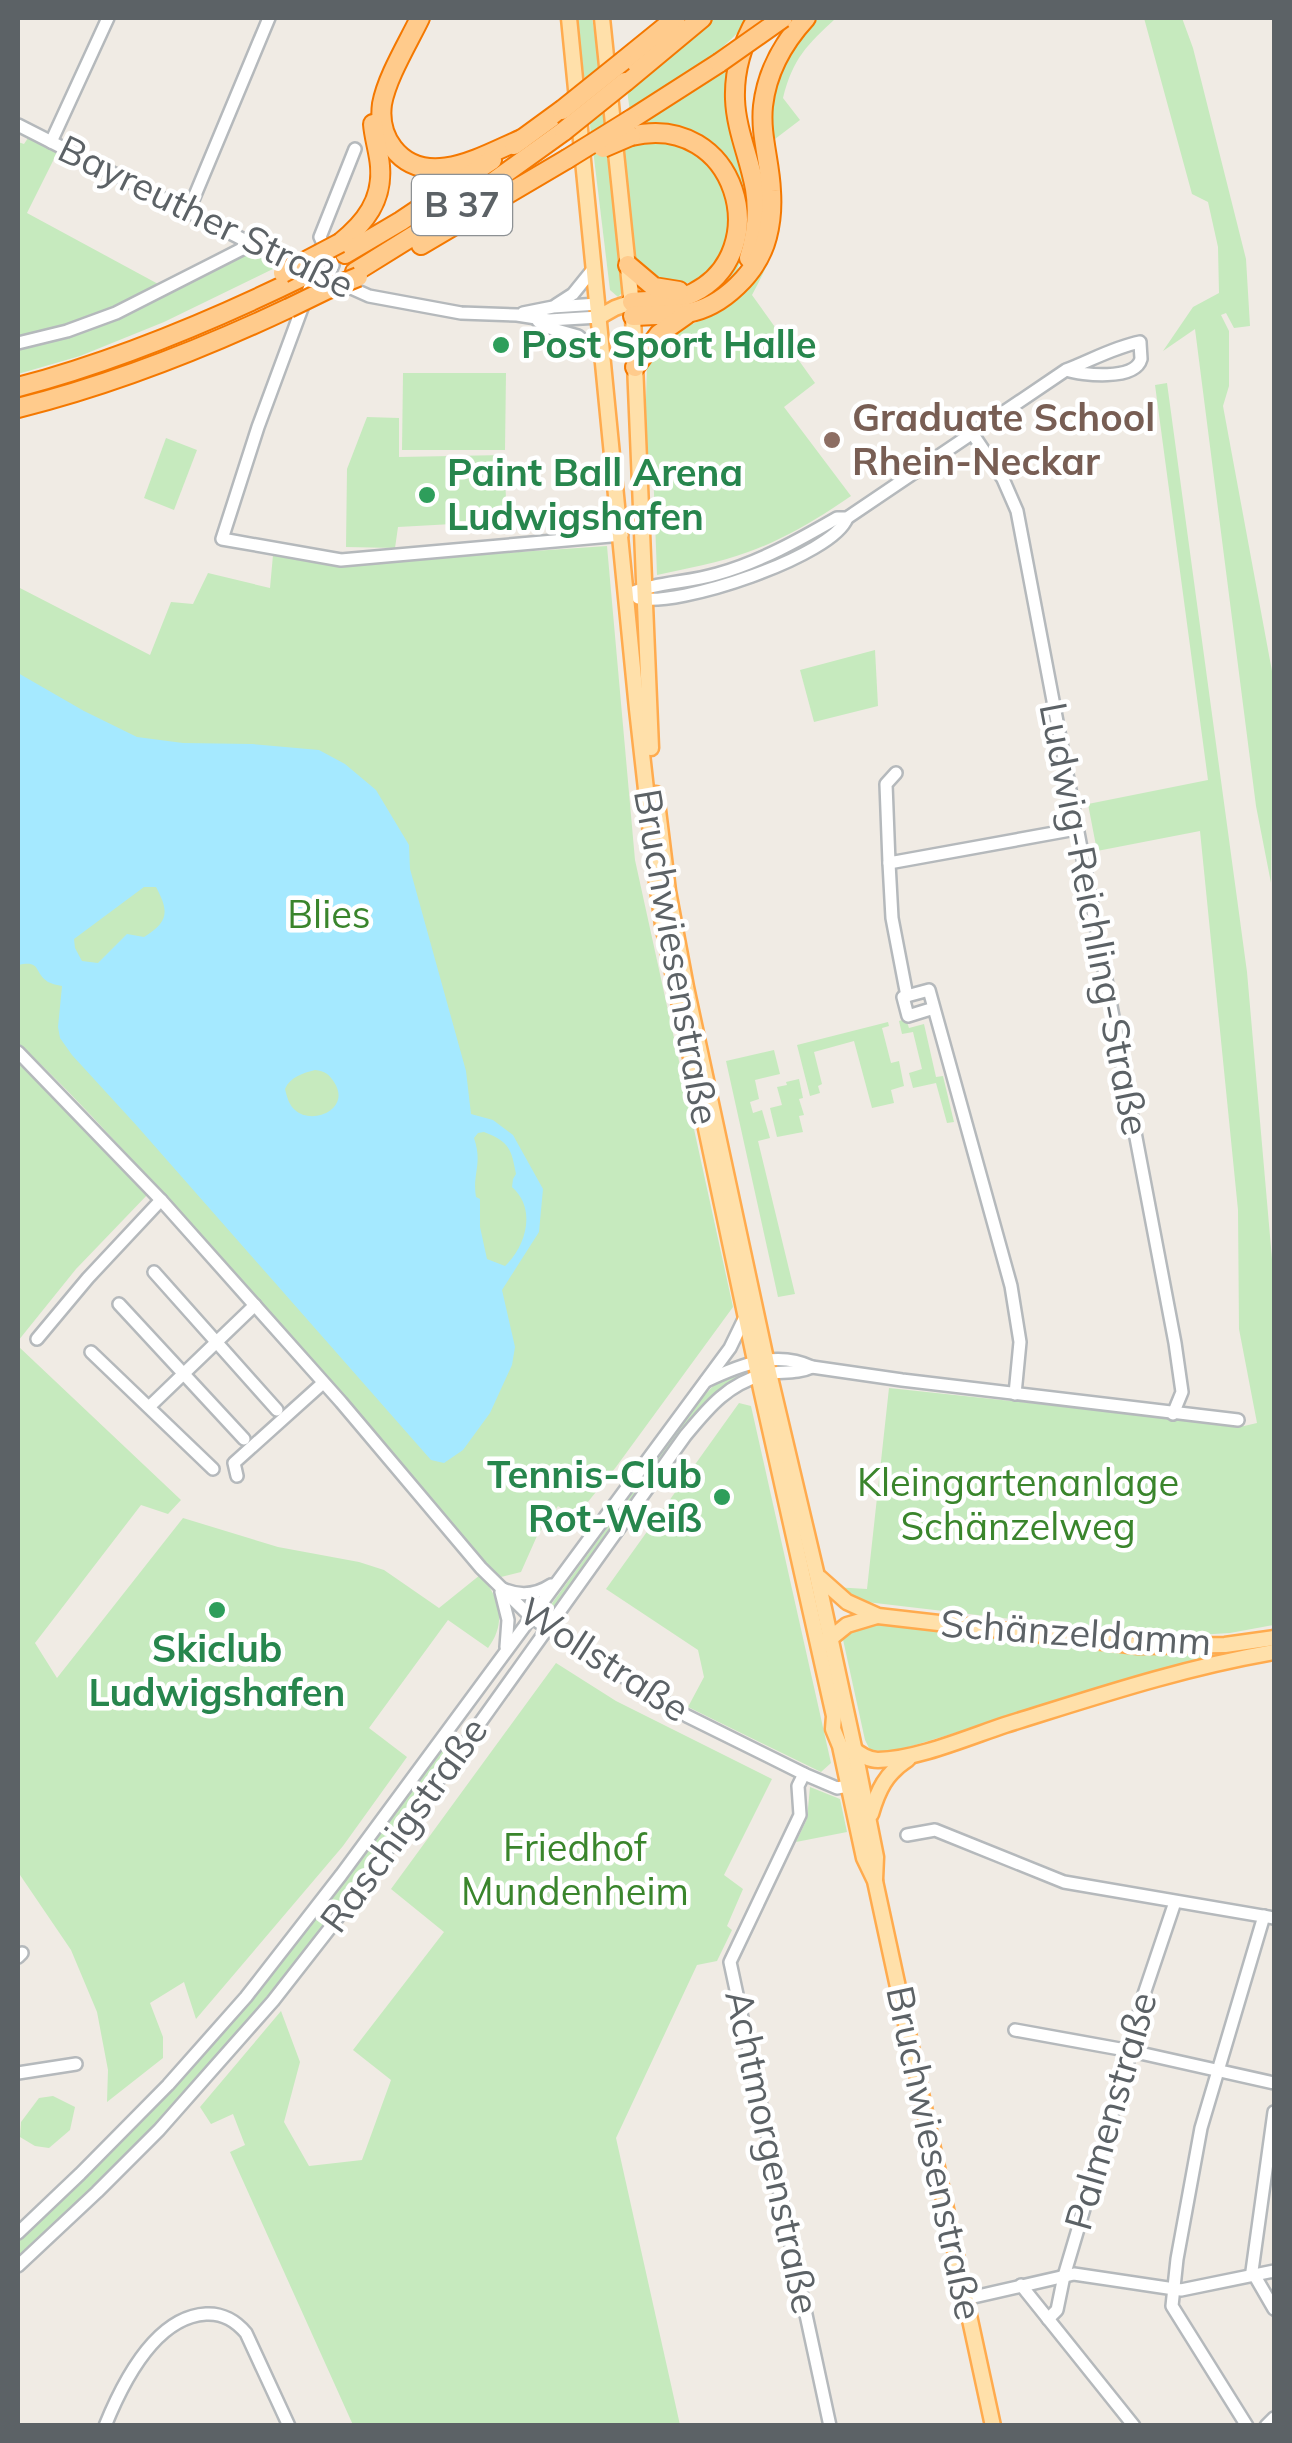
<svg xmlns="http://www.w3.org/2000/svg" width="1292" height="2443" font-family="Mulish,sans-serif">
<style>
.green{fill:#c6eabe}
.water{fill:#a5e9ff;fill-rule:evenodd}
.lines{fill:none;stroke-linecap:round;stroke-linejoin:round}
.minor-casing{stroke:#b5b9bc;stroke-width:16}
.major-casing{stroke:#ffab4e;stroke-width:19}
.highway-casing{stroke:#f47800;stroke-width:22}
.minor{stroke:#fff;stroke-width:11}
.major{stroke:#ffe0aa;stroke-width:14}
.highway{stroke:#ffcb8c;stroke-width:18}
.highway-bridge-casing{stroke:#f47800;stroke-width:22;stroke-linecap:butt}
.highway-bridge{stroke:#ffcb8c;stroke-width:18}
.leisure-dot{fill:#2e9e5b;stroke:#fff;stroke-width:4}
.education-dot{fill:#8d6e63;stroke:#fff;stroke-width:4}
.labels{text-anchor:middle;stroke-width:9;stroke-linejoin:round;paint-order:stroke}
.shield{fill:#fff;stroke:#8d9194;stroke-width:2.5}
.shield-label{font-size:35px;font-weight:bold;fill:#5c6266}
.street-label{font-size:38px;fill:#5c6266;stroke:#fff}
.leisure-label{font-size:38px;font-weight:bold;fill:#27864d;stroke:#fff;text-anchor:start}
.education-label{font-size:38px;font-weight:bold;fill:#785e54;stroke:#fff;text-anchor:start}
.park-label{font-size:38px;fill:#3a852c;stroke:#fff}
</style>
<rect width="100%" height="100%" fill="#f0ebe4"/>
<g class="green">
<path d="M577,18H592L599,60L624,283L622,293L618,297L610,290Z"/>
<path d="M714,18H751C719,57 672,84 630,112L627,90Z"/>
<path d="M818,18H836C807,45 793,58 783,98L800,120L775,139L780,219C777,248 765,270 752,295L815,383L784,407L851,496C819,518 785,539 748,552C719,563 688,568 657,575L653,466L644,462L647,366L652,354L668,334L719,313L731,304L751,280L769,108L779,67L803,32Z"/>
<path d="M1144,18H1182L1193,48L1246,259L1250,326L1234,328L1226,313L1221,315L1229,331V386L1223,406L1274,682L1271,883L1256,806L1195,329L1163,351L1193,307L1219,293L1218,247L1208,202L1192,194Z"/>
<path d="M728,67L732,105L750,195L747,247L733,279L721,291L702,303H690C782,268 753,104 636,129L633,126Z"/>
<path d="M28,138L57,153L27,213L160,285L238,245L281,265L164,322L80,356L18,374V142L24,144Z"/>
<path d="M647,138L687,145L715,166L734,218L721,255L710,270L691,282L675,286L664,285L634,261L620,148Z"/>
<path d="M403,373H506L505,450H402Z"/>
<path d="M1167,383L1247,972L1274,1282V1625L1230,1633L1165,1637L858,1601L833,1587L867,1589L889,1388L1244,1426L1257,1423L1239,1329L1238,1210L1200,831L1097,851L1088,804L1208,780L1155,385Z"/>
<path d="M367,417L399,418V457L504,455L507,521L398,527L395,548L346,547L347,469Z"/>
<path d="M166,438L197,450L174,510L144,498Z"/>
<path d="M607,546L635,860L733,1307L616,1467L575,1518L558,1506L537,1536L521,1572L497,1578C403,1467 308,1357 211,1249C149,1179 87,1106 18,1043V587L150,655L171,602L193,604L208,573L270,588L273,555L341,564Z"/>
<path d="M875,650L878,706L814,722L800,670Z"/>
<path d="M906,1019L909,1028L924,1024L936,1077L943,1076L954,1122L947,1123L936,1083L913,1088L909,1073L922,1069L913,1032L902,1034L899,1021Z"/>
<path d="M888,1022L889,1026L882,1028L891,1063L899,1061L904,1086L891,1090L894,1103L872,1108L854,1041L814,1052L822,1084L818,1086L820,1093L810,1096L797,1045Z"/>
<path d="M774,1050L780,1074L755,1080L759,1099L750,1102L753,1113L762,1110L770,1138L758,1141L795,1294L778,1297L726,1061Z"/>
<path d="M18,1058L149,1193L76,1269L18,1341Z"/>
<path d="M799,1079L803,1098L799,1099L804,1115L799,1116L803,1132L777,1137L770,1108L782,1105L777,1087L787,1085L786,1082Z"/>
<path d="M18,1346L181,1500L168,1514L141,1505L35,1643L57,1678L183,1518L278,1547L359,1562L384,1570L439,1608L480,1575C500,1597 507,1623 488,1648L448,1620L369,1728L407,1757L343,1846L196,2019L184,1982L150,2003L163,2037V2058L107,2102L108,2070L97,2012L71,1950L18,1872Z"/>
<path d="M736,1372L738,1379C695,1398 663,1457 636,1495C609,1533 582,1571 555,1610L550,1606L701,1399L714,1385Z"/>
<path d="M739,1403L751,1406L831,1763L821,1772L688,1707L704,1677L698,1650L606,1589Z"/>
<path d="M872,1621L1227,1651L1226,1654L1152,1673L892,1752L870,1750L865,1740L842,1635Z"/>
<path d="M556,1663L616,1701L772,1779L724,1875L743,1889L727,1926L732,1930L717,1961L697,1965L616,2138L680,2425H353L230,2152L245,2145L233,2114L211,2124L200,2107L281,2011L300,2062L284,2122L309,2166L362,2160L391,2080L353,2050L444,1932L391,1889Z"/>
<path d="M444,1735L462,1748L330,1928L184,2103L18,2266V2233L246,1997Z"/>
<path d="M810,1787L840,1799L847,1832L796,1842L807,1819Z"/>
<path d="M53,2096L75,2107L70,2130L49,2148L35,2146L20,2137L21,2122L39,2098Z"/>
</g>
<path class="water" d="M18,673L84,711L137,737L183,743L252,744L319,750L345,764L376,790L409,845L410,869L466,1071L471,1114L493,1120L513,1135L543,1189L539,1232L502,1290L515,1347L512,1365L490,1413L463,1450L444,1463L431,1460L137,1126L72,1055L60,1038L58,1027L62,986C57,985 52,984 48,982C33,972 42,960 18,965ZM144,887H156C169,911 169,922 144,937L127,934L98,963L82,961L75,948L74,939ZM315,1070C325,1071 329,1074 334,1082C352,1109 312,1126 295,1110C289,1105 287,1097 285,1089C290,1077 303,1073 315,1070ZM484,1132C510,1142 511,1149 516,1174L513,1179L512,1187C537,1209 526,1246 505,1266L487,1259L480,1227V1199L476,1197C472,1174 483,1164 474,1138L478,1133Z"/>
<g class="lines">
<g class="minor-casing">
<g id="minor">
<path d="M18,125L246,241L369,296L461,313L517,315L549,320L599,317"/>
<path d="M51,142L108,18"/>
<path d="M188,212L269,18"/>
<path d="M315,273L258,427L222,539L341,560L622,535"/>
<path d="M327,278L333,265L320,237L355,149"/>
<path d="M556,305L573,294L594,268"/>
<path d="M523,313L553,307L598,304"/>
<path d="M538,321L546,327L578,336L603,357"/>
<path d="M18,343L67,331L116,313L242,249L246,241"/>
<path d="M972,433L1003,479L1017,511L1175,1343L1182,1392L1173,1414"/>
<path d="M626,595C655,582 687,583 717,574C760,562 799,540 837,518H847L1066,370C1090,361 1114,347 1140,342C1140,344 1141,358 1141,359C1135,381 1082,375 1066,370"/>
<path d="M638,598C677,608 833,556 847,518"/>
<path d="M896,773L886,784L889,863L1076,829"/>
<path d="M889,863L892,918L907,996"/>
<path d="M934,1008L908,1016L903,997L929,990L1011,1286L1020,1342L1015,1394"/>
<path d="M18,1052L161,1200L341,1402L481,1568L531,1617L567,1642L687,1716L804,1774L837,1788L848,1786"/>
<path d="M154,1272L277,1410"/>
<path d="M119,1304L244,1439"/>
<path d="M37,1339L88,1278L161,1200"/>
<path d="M91,1352L213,1469"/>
<path d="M706,1381C740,1365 776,1350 812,1367L902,1380L1238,1420"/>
<path d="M149,1407L255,1305"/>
<path d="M237,1476L234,1463L323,1383"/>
<path d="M503,1589C519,1596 536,1595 551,1585"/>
<path d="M501,1592L508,1620L506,1647"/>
<path d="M804,1774L798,1786L800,1815L730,1962L830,2426"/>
<path d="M907,1835L935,1830L1064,1882L1274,1918"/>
<path d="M18,1957L22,1953"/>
<path d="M1015,2030L1131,2051L1274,2083"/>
<path d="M18,2073L76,2064"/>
<path d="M1274,2112L1252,2271L1274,2309"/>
<path d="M18,2233L80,2174L168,2085L246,1997L341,1875L730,1348L746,1315"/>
<path d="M18,2266L97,2192L159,2130L273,2001L330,1928L462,1748L685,1436C708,1408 728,1383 766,1374C782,1371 797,1374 812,1367"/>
<path d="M1021,2285L1134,2426"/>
<path d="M965,2299L1074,2274L1181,2290L1274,2271"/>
<path d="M1048,2319L1057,2310L1064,2276L1131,2051L1142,2000L1175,1902"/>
<path d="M105,2426C122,2384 155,2317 206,2314C222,2313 236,2321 246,2333L289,2426"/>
<path d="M1247,2426L1172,2306L1177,2259L1201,2128L1264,1916"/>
<path d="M1266,2426L1274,2418"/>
</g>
</g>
<g class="major-casing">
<g id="major">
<path d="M569,18L637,709L654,861L663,925L761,1389L834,1716L833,1729L840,1746L864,1858L875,1881L993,2426"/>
<path d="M602,18L633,316L651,748"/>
<path d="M599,317L615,308L632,302"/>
<path d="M656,794L668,891L686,987L769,1373L817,1576L855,1752L876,1857L875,1880"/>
<path d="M820,1578L847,1602L878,1616L1138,1646L1225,1645L1274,1638"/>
<path d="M826,1642L847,1625L877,1616"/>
<path d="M851,1747C859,1754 868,1760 878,1760C915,1760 969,1737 1005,1725C1095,1697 1181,1668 1274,1652"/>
<path d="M871,1814C878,1790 886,1773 908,1759"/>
</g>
</g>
<g class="highway-casing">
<g id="highway">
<path d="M420,18C408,43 387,77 382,104C380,119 383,135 393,148C426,191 484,155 522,139"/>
<path d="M623,61L676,18"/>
<path d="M625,82L702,18"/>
<path d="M630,120L719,63"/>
<path d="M631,136C737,111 776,252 693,293C674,302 652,300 632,302"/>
<path d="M514,145L562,110"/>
<path d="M340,243C365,223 383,200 380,166C379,152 374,138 373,124"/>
<path d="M421,245L567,159"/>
<path d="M345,254L401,221L492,160"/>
<path d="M749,258C756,236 759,213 755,189C750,159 736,130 735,99C734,70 743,42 757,18"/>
<path d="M628,265L654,287L679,291"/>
<path d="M355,272L450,213L564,131"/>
<path d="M633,316C651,315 669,315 687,313C723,307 758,272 767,237C771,222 772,206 771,191C770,162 760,135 763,106C767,71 783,43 806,18"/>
<path d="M635,367L659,334L686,315"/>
<path d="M18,387C117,361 212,321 304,276"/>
<path d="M18,408C111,385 202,349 289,308"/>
</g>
</g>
<use href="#minor" class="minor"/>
<use href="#major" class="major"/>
<use href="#highway" class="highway"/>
<g class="highway-bridge-casing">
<g id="highway-bridge">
<path d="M719,63L783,18"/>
<path d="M562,110L623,61"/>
<path d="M564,131L625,82"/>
<path d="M603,148L631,136"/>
<path d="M567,159L630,120"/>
<path d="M283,273L340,243"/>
<path d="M289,308L326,290L358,277"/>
</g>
</g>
<use href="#highway-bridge" class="highway-bridge"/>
</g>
<g class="leisure-dot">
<circle cx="501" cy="345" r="10"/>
<circle cx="427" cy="495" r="10"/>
<circle cx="722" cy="1497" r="10"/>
<circle cx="217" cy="1610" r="10"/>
</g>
<circle class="education-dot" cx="832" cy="440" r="10"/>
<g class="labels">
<rect class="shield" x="412" y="175" width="100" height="60" rx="8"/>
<g class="shield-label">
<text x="462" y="217">B 37</text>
</g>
<g class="street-label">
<text transform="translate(206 217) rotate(26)" y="13">Bayreuther Straße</text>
<text transform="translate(1094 919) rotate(79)" y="13">Ludwig-Reichling-Straße</text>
<text transform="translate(676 957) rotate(80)" y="13">Bruchwiesenstraße</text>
<text transform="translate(1076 1633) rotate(4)" y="13">Schänzeldamm</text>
<text transform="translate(604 1660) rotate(33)" y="13">Wollstraße</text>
<text transform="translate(404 1825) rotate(-54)" y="13">Raschigstraße</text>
<text transform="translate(1111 2111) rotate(-74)" y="13">Palmenstraße</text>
<text transform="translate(772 2152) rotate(78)" y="13">Achtmorgenstraße</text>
<text transform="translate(934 2153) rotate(78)" y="13">Bruchwiesenstraße</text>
</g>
<g class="leisure-label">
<text x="521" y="358">Post Sport Halle</text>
<text x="447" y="486">Paint Ball Arena<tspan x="447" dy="44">Ludwigshafen</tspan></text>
<text x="702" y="1488" text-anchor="end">Tennis-Club<tspan x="702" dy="44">Rot-Weiß</tspan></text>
<text x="217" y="1662" text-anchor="middle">Skiclub<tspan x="217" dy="44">Ludwigshafen</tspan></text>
</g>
<g class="education-label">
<text x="852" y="431">Graduate School<tspan x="852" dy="44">Rhein-Neckar</tspan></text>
</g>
<g class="park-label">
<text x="329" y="928">Blies</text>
<text x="1018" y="1496">Kleingartenanlage<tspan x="1018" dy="44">Schänzelweg</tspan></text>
<text x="575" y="1861">Friedhof<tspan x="575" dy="44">Mundenheim</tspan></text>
</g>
</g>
<rect width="1292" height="2443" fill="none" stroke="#5c6266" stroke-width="40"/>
</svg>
